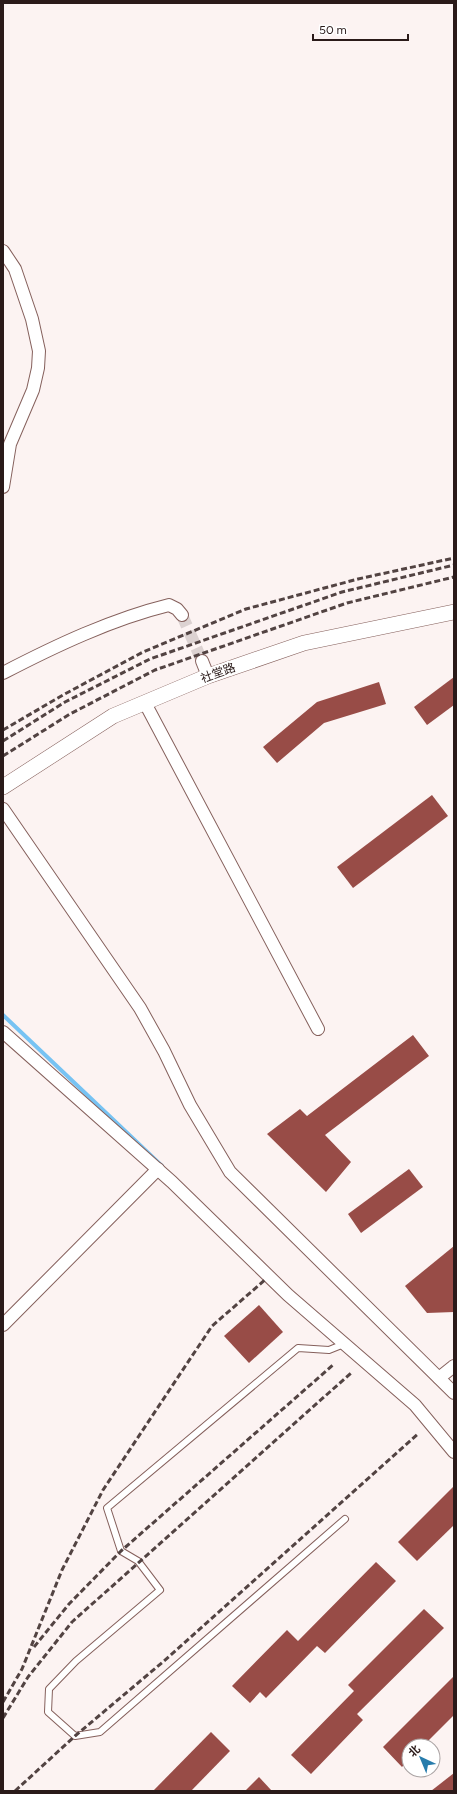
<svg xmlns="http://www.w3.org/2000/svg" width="457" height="1794" font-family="Figtree,'Noto Sans SC',sans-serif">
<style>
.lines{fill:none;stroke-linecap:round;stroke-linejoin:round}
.stream{stroke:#77c3f3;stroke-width:4}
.building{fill:#984c47}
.minor-tunnel{stroke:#dcd2d1;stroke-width:12;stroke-dasharray:12 6;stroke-linecap:butt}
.service-casing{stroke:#85605c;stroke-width:8}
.minor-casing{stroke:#85605c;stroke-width:14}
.tertiary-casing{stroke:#85605c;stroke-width:16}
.service{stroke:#fff;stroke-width:6}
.minor{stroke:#fff;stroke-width:12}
.tertiary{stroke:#fff;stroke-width:15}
.rail{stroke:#524342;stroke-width:3;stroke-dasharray:6 3;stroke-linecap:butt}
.labels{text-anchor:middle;stroke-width:4;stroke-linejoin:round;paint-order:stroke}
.street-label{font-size:12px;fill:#2a1a19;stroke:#fff}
</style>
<rect width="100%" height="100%" fill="#fcf3f2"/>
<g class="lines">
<path class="stream" d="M3,1015L162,1166"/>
</g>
<g class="building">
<path d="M454,677V705L427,725L414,707Z"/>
<path d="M379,682L386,704L324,723L277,763L263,747L317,702Z"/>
<path d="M432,795L448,816L353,888L337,867Z"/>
<path d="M413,1035L429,1056L325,1135L351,1162L326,1192L267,1134L300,1109L307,1116Z"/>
<path d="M409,1169L423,1187L361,1233L348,1214Z"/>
<path d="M454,1246V1312L427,1313L405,1286Z"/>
<path d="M259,1305L283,1332L249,1363L224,1336Z"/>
<path d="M454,1486V1525L417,1561L398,1542Z"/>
<path d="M376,1562L396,1581L325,1653L317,1646L266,1698L260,1692L250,1703L232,1686L287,1630L298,1641Z"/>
<path d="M424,1609L444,1628L357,1714L363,1720L311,1774L291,1755L354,1691L348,1685Z"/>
<path d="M454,1676V1715L423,1746H409V1759L402,1767L383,1747Z"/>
<path d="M211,1732L230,1751L191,1791H153Z"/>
<path d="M454,1773V1791H431Z"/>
<path d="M259,1777L272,1791H245Z"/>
</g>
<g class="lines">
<path class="minor-tunnel" d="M182,615L202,661"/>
<g class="service-casing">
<path id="service" d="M344,1344L329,1350L298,1348L107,1508L121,1551L138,1561L160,1590L76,1661L49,1689L48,1712L75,1736L100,1732L345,1519"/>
</g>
<g class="minor-casing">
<g id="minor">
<path d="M3,251L15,269L32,319L39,351L38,368L33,390L10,444L3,487"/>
<path d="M202,661L208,676"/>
<path d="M3,673C55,646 112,619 169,605L177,609L182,615"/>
<path d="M145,703L318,1029"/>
<path d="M3,809L140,1008L164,1051L190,1105L230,1172L454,1393"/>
<path d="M3,1032L172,1182L288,1295L415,1405L454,1452"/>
<path d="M3,1325L158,1169"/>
<path d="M439,1378L454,1366"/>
</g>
</g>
<g class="tertiary-casing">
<path id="tertiary" d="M3,787L113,716L208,676L304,643L454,612"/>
</g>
<use href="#service" class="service"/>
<use href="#minor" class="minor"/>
<use href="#tertiary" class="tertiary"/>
<g class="rail">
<path d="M3,730L63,695L143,652L246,609L358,579L454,558"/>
<path d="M3,741L65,702L150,659L342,592L454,565"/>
<path d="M3,756L70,714L155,670L347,603L454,577"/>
<path d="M34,1647L69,1604L121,1551L333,1365"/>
<path d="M3,1702L22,1669L62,1570L103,1490L212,1326L266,1279"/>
<path d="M3,1718L28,1677L72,1622L351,1373"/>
<path d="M15,1791L75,1736L164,1661L419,1433"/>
</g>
</g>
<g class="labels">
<g class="street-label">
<text transform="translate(218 673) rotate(-20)" y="4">社堂路</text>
</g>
</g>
<rect width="457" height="1794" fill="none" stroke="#2a1a19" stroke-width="8"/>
<g transform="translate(421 1758) rotate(316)"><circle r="19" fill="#ffffff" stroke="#aaa3a3"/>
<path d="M0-3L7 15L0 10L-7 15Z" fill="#277cac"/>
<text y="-6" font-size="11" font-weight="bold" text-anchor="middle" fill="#2a1a19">北</text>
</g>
<path d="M313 34v6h95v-6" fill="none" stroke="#2a1a19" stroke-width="2"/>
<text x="319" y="34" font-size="12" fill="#2a1a19" stroke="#ffffff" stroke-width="3" paint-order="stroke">50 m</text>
</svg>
